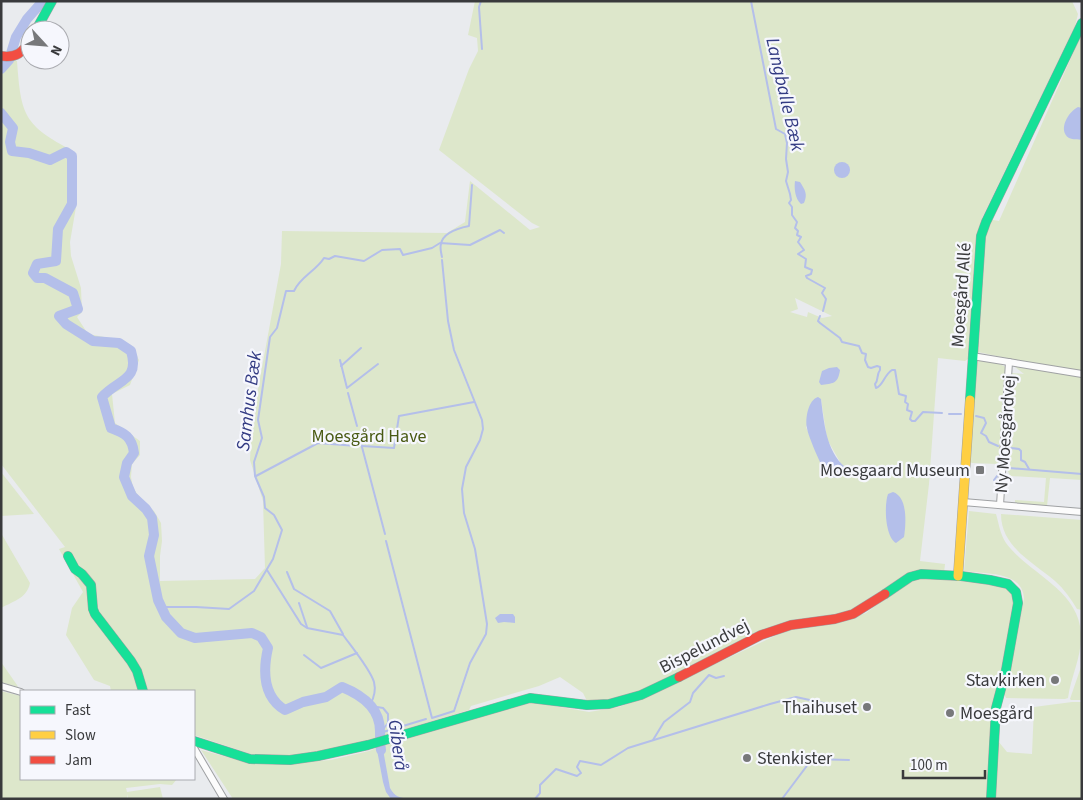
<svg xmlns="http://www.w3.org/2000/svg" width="1083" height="800" font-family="'Source Sans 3',sans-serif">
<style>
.green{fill:#dde7cb;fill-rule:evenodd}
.water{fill:#b4bfea}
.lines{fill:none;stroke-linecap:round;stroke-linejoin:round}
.stream{stroke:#b4bfea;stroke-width:2}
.river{stroke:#b4bfea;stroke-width:10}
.street-casing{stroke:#9fa1a3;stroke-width:8}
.fast-casing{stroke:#9fa1a3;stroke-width:10}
.slow-casing{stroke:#9fa1a3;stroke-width:10}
.jam-casing{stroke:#9fa1a3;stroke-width:10}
.street{stroke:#fcfcfc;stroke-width:6}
.fast{stroke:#16e098;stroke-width:9}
.slow{stroke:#ffcf43;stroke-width:9}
.jam{stroke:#f24e42;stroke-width:9}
.poi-dot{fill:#77787a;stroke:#f6f7fd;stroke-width:2}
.labels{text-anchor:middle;stroke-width:4.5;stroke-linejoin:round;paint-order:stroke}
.street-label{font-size:18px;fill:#393a3c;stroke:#f6f7fd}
.park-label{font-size:18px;fill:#495a13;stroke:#f6f7fd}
.poi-label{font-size:18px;fill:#393a3c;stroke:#f6f7fd;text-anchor:end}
.water-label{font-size:19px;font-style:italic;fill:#333b83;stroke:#f6f7fd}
</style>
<rect width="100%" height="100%" fill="#e9ebee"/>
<g class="green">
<path d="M475,1H1072L1078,14L1075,26L982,218L999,221L1082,33V480L1050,478L1047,506L1015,503V500L1044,502L1046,478L1010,476L1005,465L1012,373L1024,374L1015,367V360L978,352L965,361L938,358L929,484L920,561L945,564L944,573L920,572L853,610L839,615L809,618L618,701L588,703L583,693L560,677L539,686L471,706L469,710L346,747L292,757L251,754L194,735V691H111L110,686L94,680L66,635L72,608L83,592L59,549L65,547L1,464V65L5,60L17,61C21,116 24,125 73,151L75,154L76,207L70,242L71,256L81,288L82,312L77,317L88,334L120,340L131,345L139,360L130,385L112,394L115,423L140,441V455L132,464L131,477L133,488L143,502L154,511L161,523L162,541L160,556V581L255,579L265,568L263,501L250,460L252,422L281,264L282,231L447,233L465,222L470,181L530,230L540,227L532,223L439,150L469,69L478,51L477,38L468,35ZM795,298L832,316L822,318L808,312L807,317L790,312L798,309ZM821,399L827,439L840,462L825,471L806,427Z"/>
<path d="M981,360L997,363L1006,367L1000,459L997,464L972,463L969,461L975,363Z"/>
<path d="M1,472L34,514L1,516Z"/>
<path d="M969,511L996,514C999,524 1000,534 1006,543C1029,574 1078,589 1081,633C1082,657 1071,676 1068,698L1065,699L1006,698L1004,694L1009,673L1024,599C1023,571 986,574 964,571Z"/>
<path d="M1001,514L1082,520V610L1077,609C1071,599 1064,589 1055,581C1033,562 1001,547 1001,514Z"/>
<path d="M1,533L30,583C27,598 14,601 1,608Z"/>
<path d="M923,577L1006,585L1016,598L988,799H233L201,750L249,763L270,764L331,760L369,751L409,736L530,703H537L589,712L619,707L645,697L783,632L804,626L844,621L866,613L911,579Z"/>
<path d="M1,662L17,685L18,687L1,682Z"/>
<path d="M1082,664V700H1071L1070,699Z"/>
<path d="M1,691L21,696V779H177L172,785L160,784L126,788L127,792L160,787L163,799H128L127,794V799H1Z"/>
<path d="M1072,702H1082V799H995L998,741L1007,752L1032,754L1034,707Z"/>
</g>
<g class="water">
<path d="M1078,107L1082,108V140C1078,139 1073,140 1069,138C1057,130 1069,111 1078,107Z"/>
<circle cx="842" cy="170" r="8"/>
<path d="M795,181L800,182C805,190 808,194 804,203L801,204C795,199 794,188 795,181Z"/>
<path d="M837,367L840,370C838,385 832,383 821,385L819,382L822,371L829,368Z"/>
<path d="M818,397L821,399C824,422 826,451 845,467L843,475L839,478C834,478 829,476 825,472C821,465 808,436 807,428C805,419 808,400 818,397Z"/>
<path d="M893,492C908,497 906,524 904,537L896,543C885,537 884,505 888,494Z"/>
<path d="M500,614H513L515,617V623L504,622L498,623L495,618Z"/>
<path d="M382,744L390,788C395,797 399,797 408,799H391L386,792L383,782L377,750V746Z"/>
</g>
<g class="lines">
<g class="stream">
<path d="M481,1L479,7L482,49"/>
<path d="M751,1L776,129L785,134L787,143L786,159L788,172L786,181L790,194L791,200L789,203L792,207V215L797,222L795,228L798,231L797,235L801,237L798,242L804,250L798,254L806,259L805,267L812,270L811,274L806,276L807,278L825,288L822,293L826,299L823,311"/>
<path d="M442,257C441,253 440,247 441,244C443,232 459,228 469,226L472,185"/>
<path d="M820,316L818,321L820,323L840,338L842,342L859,346L862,353L866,354L865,360L868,367L871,368L877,366L880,367V370C876,375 879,380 875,384L876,388C883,386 884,375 892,370H895L899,394L906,396L905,402L908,404L907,410L912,412L910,419L912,421H915L923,412L942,413"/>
<path d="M340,360L347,388L378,364"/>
<path d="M341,366L361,348"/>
<path d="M348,393L357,426"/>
<path d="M949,414H961"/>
<path d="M976,416L984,418L986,423L981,433L986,436L989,442L998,446"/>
<path d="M358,432L385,534"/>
<path d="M362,446L394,448L399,416L474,402"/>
<path d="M1011,448L1019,449L1021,451V460L1025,462L1029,469"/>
<path d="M1009,468L1082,474"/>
<path d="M256,476L318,443L357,446"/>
<path d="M994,480L997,476"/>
<path d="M386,541L432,718L454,711L470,663L486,634L487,624L475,549L464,513L462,489L466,467L480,440L483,429L482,420L454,350L448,321L442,260"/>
<path d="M267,570L301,624L307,628L343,635C351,646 370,669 374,682C376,690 374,698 370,705"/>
<path d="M287,572L294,589L330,611L343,634"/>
<path d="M299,603L307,627"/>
<path d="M161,607H196L229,609L254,591L273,559L282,530L274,515L265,508L264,497L255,476L254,462L262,438L258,420L270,337L277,328L286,291H294C300,277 316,271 324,258L329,259L335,256L364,261L382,250L400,249L403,255L432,248L440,243L470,245L500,230L504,233"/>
<path d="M304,655L321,668L357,653"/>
<path d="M371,706L383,708L388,714V723L380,733"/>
<path d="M380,733L426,719"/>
<path d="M653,740L664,722L690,702L693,693L709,675L716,678L724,676"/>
<path d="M535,799L540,793V785L556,769L577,776L581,773L577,767L580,761L601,765L628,748L770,704L796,697L828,704"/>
<path d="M782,799L812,759L849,760"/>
</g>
<g class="river">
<path d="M1,69L9,60L16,37L27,19L43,1"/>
<path d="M1,113L13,128L10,142L12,151L29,153L50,160L66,152L72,156V204L58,229L56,261L37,264L33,273L37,278H45L73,293L78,309L59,316L66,324L93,341L119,343L131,351C140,381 118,379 102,397L111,428C125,433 132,437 134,453L127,463L124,477L132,496L146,509L152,518L154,535L149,556L158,600L166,617L181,633L195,638L252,633L261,637L268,648C263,670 262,696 285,710L303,702L326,697L342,687C362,695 380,708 380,731C380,737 380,744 381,750"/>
</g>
<g class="street-casing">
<g id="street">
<path d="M972,356L1082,374"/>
<path d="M963,502L1082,512"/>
<path d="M1000,505L1009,362"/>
<path d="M1,686L21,692"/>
<path d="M194,748L224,799"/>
</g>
</g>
<g class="fast-casing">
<g id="fast">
<path d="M36,30L52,1"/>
<path d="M970,400L981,236L986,222L1082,23"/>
<path d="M68,556L75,569L82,574L91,585L93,609L95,614L131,661L137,671L143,691"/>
<path d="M885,594L910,577L921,574L961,576L990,580L1008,584L1016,592L1018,603L1006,670L996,708L991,799"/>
<path d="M194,741L250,759L290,760L318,756L368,745L530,698L587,705L609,704L641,695L679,677"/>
</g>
</g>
<g class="slow-casing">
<path id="slow" d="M958,576L970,400"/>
</g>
<g class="jam-casing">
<g id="jam">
<path d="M1,56C17,58 22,53 30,40"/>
<path d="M679,677L761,635L791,625L835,619L853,614L885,594"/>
</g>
</g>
<use href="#street" class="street"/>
<use href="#fast" class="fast"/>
<use href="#slow" class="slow"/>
<use href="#jam" class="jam"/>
</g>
<g class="poi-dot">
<rect x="975" y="465" width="10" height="10" rx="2.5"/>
<circle cx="1055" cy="680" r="5"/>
<circle cx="867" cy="707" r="5"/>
<circle cx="950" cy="713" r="5"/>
<circle cx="747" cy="758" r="5"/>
</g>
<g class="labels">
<g class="street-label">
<text transform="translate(961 295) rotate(-86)" y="6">Moesgård Allé</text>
<text transform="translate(1005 434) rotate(-86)" y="6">Ny Moesgårdvej</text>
<text transform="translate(704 646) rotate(-27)" y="6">Bispelundvej</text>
</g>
<g class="park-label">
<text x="369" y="442">Moesgård Have</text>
</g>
<g class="poi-label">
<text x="970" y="476">Moesgaard Museum</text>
<text x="1045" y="686">Stavkirken</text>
<text x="857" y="713">Thaihuset</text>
<text x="960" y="719" text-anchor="start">Moesgård</text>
<text x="757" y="764" text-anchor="start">Stenkister</text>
</g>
<g class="water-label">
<text transform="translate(786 94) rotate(77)" y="7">Langballe Bæk</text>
<text transform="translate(248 401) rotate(-83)" y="7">Samhus Bæk</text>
<text transform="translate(399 745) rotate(82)" y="7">Giberå</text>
</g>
</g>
<rect width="1083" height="800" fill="none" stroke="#393a3c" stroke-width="5"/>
<rect x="20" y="690" width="175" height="90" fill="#f6f7fd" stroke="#aaabb0"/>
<rect x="30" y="706" width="25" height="8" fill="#16e098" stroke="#aaabb0"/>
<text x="65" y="715" font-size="15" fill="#393a3c">Fast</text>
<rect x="30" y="731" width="25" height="8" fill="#ffcf43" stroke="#aaabb0"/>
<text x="65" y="740" font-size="15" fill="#393a3c">Slow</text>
<rect x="30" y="756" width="25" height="8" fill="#f24e42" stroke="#aaabb0"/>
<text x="65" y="765" font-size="15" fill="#393a3c">Jam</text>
<g transform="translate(45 45) rotate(116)"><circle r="24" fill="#f6f7fd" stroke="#aaabb0"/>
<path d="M0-4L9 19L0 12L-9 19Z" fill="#77787a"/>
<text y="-8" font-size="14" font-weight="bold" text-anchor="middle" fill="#393a3c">N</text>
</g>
<path d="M903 770v8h82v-8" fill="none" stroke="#393a3c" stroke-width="2.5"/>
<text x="910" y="770" font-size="15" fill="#393a3c" stroke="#f6f7fd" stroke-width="4" paint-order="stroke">100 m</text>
</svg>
